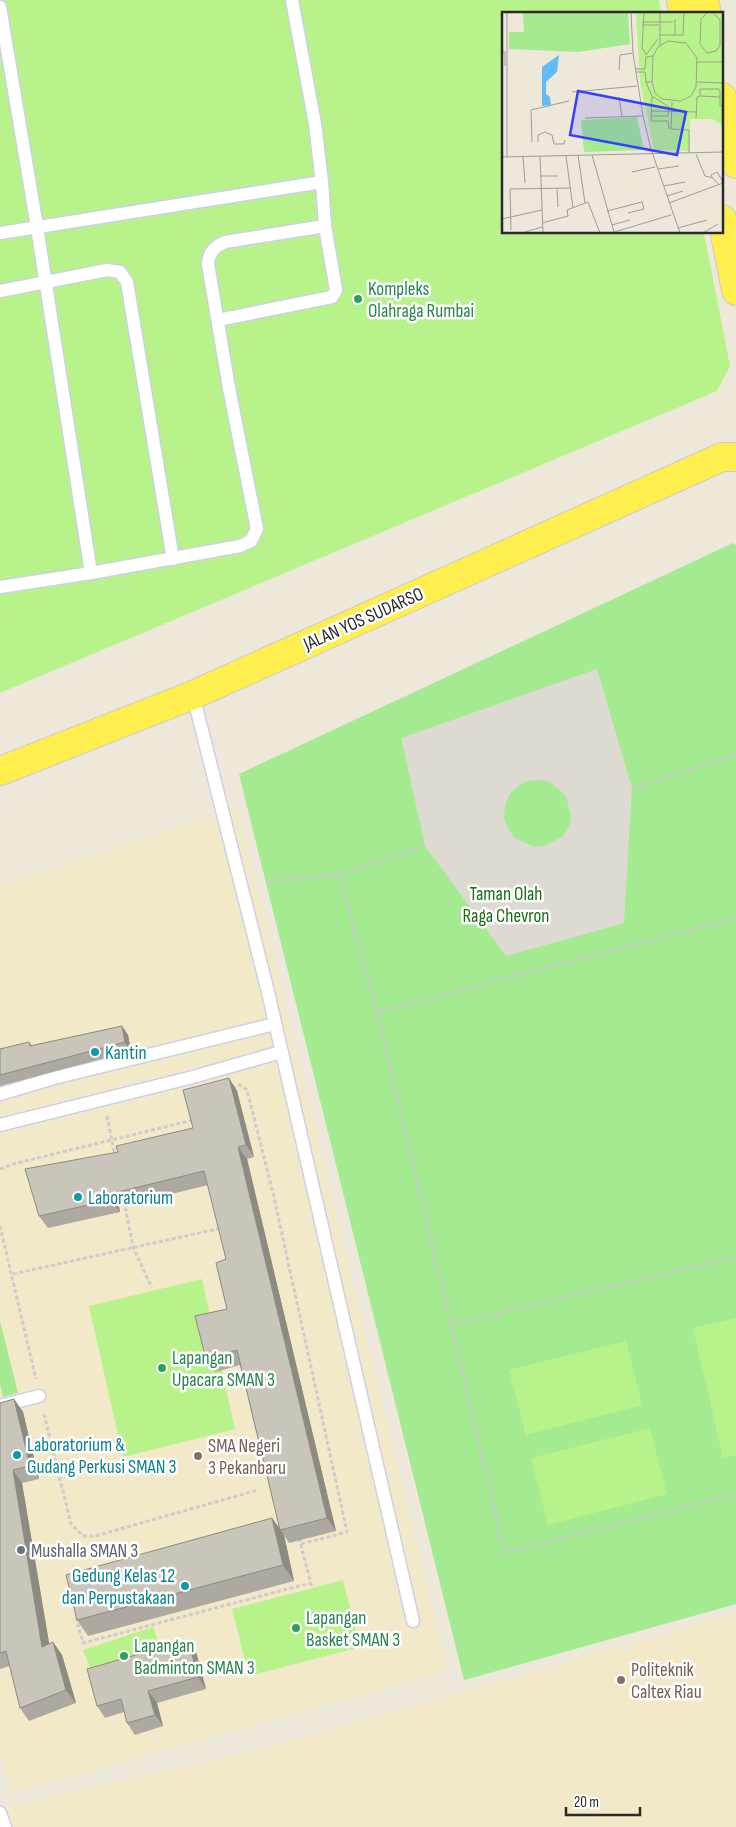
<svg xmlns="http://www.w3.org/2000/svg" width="736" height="1827" font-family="'Sofia Sans Condensed',sans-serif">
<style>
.education{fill:#f1e9c8}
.green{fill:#a3ea91}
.pitch{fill:#b8f28b}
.plaza{fill:#dddad1;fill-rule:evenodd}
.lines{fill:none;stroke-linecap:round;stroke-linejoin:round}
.service-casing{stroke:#cfd0e4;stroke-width:15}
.primary-casing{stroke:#ccc;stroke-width:30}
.path{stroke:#ccc;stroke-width:3;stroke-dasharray:4 2.5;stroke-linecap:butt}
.service{stroke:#fff;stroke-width:12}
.primary{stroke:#feee4e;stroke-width:28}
.wall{fill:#ada9a0}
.shaded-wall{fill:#8d8a82}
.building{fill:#c9c5ba;stroke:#8d8a82}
.leisure-dot{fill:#2e9e5b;stroke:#fff;stroke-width:2}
.culture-dot{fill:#0f9aa8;stroke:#fff;stroke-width:2}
.education-dot{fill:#8d6e63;stroke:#fff;stroke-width:2}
.worship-dot{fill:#6b7280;stroke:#fff;stroke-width:2}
.labels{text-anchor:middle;stroke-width:5;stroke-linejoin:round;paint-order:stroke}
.leisure-label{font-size:19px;fill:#27864d;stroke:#fff;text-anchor:start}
.street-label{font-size:19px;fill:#2a2a2a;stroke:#fff}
.park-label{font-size:19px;fill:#196e13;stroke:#fff}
.culture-label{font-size:19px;fill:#0d838f;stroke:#fff;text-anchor:start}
.education-label{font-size:19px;fill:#785e54;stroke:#fff;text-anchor:start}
.worship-label{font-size:19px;fill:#5b616d;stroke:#fff;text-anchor:start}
.inset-road{fill:none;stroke:#a09c94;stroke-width:1}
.view{fill:#363fff;fill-opacity:0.15;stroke:#363fff;stroke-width:2.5}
.inset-edge{fill:none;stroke:#2a2a2a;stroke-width:2.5}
</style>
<rect width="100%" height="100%" fill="#eee8da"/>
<g class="education">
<path d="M237,806L447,1671L12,1793L0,1750V886Z"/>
<path d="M736,1614V1827H0V1809L275,1745Z"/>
</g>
<g class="green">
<path d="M733,543L736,545V1604L464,1680L239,774Z"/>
<path d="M0,1321L18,1393L3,1397L0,1384Z"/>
</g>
<g class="pitch">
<path d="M0,0H659L661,14H503V232L704,233L730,366L717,391L0,693Z"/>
<path d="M202,1279L235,1429L123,1457L89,1306Z"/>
<path d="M736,1318V1455L723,1458L693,1328Z"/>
<path d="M626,1341L642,1405L526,1435L509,1370Z"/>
<path d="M650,1428L667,1494L548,1525L531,1458Z"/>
<path d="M343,1580L360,1647L249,1676L232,1609Z"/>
<path d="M153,1627L165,1661L95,1681L83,1650Z"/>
</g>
<path class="plaza" d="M597,669L632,788L624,923L506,956L425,846L401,738ZM539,780L550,782L566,796L571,816L569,827L563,836L545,846L535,847L515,838L508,829L504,818L505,806L509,795L517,787L527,781Z"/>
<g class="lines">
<g class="service-casing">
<g id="service">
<path d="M0,7L37,227L91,573"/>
<path d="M0,233L322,182L315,124L292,0"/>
<path d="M0,291L107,270L120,272L127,282L173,559"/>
<path d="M218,320L332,297L336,290L325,226L322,182"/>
<path d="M0,587L91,573L240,546L251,541L257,529L229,388L208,264C209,252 214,247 225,242L325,226"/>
<path d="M193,695L267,988L413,1621"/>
<path d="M0,1094L54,1078L275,1024"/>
<path d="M0,1125L193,1077L281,1052"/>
<path d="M0,1406L39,1396"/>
<path d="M0,1813L5,1827"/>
</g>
</g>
<g class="primary-casing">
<g id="primary">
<path d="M681,0L683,14"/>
<path d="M704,0L707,14"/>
<path d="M722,97L736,164"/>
<path d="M722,219L736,291"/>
<path d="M0,771L193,695L722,457H736"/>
</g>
</g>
<g class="path">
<path d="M632,788L736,755"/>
<path d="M268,882L339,874"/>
<path d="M736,918L377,1012L505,1553L736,1493"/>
<path d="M377,1012L339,874L425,846"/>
<path d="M232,1088L240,1085L247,1090L273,1193L347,1532L301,1544"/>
<path d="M107,1116L115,1156"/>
<path d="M0,1169L13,1164L193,1120"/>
<path d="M124,1201L133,1247L152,1288"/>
<path d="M0,1226L36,1379"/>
<path d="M13,1274L222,1228"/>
<path d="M451,1324L736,1257"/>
<path d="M44,1414L71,1524L83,1536H95L258,1490"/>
<path d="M299,1538L312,1588"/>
<path d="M76,1617L83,1643L310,1583"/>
</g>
<use href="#service" class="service"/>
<use href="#primary" class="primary"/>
</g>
<g class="wall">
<path d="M122,1026L128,1035L131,1051L0,1086V1049L29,1042L32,1046Z"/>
<path d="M229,1078L237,1091L254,1157L247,1159L336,1531L289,1543L284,1535L294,1581L88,1636L77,1620L272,1518L280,1529L240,1365L215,1372L206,1359L227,1309L226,1259L208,1185L119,1207L120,1212L48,1228L39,1216L118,1152L193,1128Z"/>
<path d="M14,1399L23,1412L39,1479L22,1483L49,1644L53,1642L62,1655L76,1703L29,1721L20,1708L10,1666L0,1669V1403Z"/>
<path d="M196,1652L206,1689L157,1703L163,1726L135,1735L127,1723L124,1712L105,1718L97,1706Z"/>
</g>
<g class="shaded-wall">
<path d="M122,1026L128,1035L131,1051L125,1042Z"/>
<path d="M229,1078L237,1091L254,1157L246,1145Z"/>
<path d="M238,1147L247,1159L336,1531L327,1518Z"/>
<path d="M110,1194L119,1207L120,1212L111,1200Z"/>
<path d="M14,1399L23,1412L39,1479L30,1466Z"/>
<path d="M13,1470L22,1483L52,1660L42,1647Z"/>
<path d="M272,1518L284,1535L294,1581L283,1565Z"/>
<path d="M188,1640L196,1652L206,1689L198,1677Z"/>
<path d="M53,1642L62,1655L76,1703L66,1690Z"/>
<path d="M148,1691L157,1703L163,1726L155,1715Z"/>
</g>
<g class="building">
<path d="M122,1026L125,1042L0,1075V1049L29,1042L30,1046Z"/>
<path d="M229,1078L246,1145L238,1147L327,1518L280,1530L237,1350L206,1359L195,1316L227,1309L216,1263L226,1259L204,1171L110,1194L111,1200L39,1216L25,1169L118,1152L116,1146L193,1128L183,1090Z"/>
<path d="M14,1399L30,1466L13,1470L42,1647L53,1642L66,1690L20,1708L6,1651L0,1653V1403Z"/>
<path d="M272,1518L283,1565L77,1620L66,1575Z"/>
<path d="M188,1640L198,1677L148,1691L155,1715L127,1723L121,1699L97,1706L87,1669Z"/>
</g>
<g class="leisure-dot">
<circle cx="358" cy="299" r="5"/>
<circle cx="162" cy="1368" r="5"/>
<circle cx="296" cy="1628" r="5"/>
<circle cx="124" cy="1656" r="5"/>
</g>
<g class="culture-dot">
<circle cx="95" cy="1052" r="5"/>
<circle cx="78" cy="1197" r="5"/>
<circle cx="17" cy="1455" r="5"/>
<circle cx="185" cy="1586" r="5"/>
</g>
<g class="education-dot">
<circle cx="198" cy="1456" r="5"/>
<circle cx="621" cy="1680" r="5"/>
</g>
<circle class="worship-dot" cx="21" cy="1550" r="5"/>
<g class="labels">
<g class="leisure-label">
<text x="368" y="295">Kompleks<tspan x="368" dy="22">Olahraga Rumbai</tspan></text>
<text x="172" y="1364">Lapangan<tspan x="172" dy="22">Upacara SMAN 3</tspan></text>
<text x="306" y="1624">Lapangan<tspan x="306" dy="22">Basket SMAN 3</tspan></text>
<text x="134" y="1652">Lapangan<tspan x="134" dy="22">Badminton SMAN 3</tspan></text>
</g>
<g class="street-label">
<text transform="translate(363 618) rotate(-24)" y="7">JALAN YOS SUDARSO</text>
</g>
<g class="park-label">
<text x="506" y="900">Taman Olah<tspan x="506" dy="22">Raga Chevron</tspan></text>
</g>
<g class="culture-label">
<text x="105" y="1059">Kantin</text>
<text x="88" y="1204">Laboratorium</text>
<text x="27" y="1451">Laboratorium &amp;<tspan x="27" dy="22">Gudang Perkusi SMAN 3</tspan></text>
<text x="175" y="1582" text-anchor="end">Gedung Kelas 12<tspan x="175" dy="22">dan Perpustakaan</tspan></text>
</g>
<g class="education-label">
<text x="208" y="1452">SMA Negeri<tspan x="208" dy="22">3 Pekanbaru</tspan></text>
<text x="631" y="1676">Politeknik<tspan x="631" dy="22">Caltex Riau</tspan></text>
</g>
<g class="worship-label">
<text x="31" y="1557">Mushalla SMAN 3</text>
</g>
</g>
<g transform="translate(502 12)">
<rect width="221" height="221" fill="#eee8da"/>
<path d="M21,1H126L128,32L76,40L7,37V20H22ZM135,105L142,138L82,140L79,108Z" fill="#a3ea91"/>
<path d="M134,1H221V114L211,107H188V139L152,138L138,70Z" fill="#b8f28b"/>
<path d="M57,43L55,60L44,70V82L48,85L49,93L40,94V55Z" fill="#62bcfa"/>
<path class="inset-road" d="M129,1L131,41L141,104L149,137L178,221M142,1L140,36L144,42M205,1L199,7L198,32L205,41L214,39L218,33V8L211,1M140,10H171M140,13H157M157,23H181L182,1M173,23V7M158,33V1M0,39L3,40V54M144,43L156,27M195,50H221M133,57H143L144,45L151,44L156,35L166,29L184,31L195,46L194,75L189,84L179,89L160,87L153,81L150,70H144L143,60H134M117,58L118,43L131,41M144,70L150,84L167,95L166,104H149M150,70L151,44M195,70L221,71M70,80L135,74M117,85L120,105M150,85L149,109H166L167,117M218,85L198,84V77H217L218,79V94H221M170,90L169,117L187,118V140M149,99L195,100M83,106L141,104M194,106L195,85L198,84M30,130L29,98L67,89M36,130V123L43,120L50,123L52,132H62L63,128M194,142L203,164L211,166L217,173M76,143L83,191M90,143L112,220M21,144L23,171M38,144L41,221M64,144L71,196M0,145L221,140M5,145V1M156,157L177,154M130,160L153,155M38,164H56M210,165L209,163L215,160L221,170M162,174L183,170M55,176L56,195M165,184L181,179M167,191L221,171M105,199L140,190L142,197L126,201M0,207L40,198M40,211L66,204L65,198L86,190L98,221M110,213L128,208M176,216L205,208M9,218L8,177L68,176M23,220L40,215M109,221L169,203M201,221L216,212"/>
<path class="view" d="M76,79L184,100L175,143L68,123Z"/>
<rect width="221" height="221" class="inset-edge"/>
</g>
<path d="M566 1807v8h74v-8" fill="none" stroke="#2a2a2a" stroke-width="2.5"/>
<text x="574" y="1807" font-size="15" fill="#2a2a2a" stroke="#ffffff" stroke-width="4" paint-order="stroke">20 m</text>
</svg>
